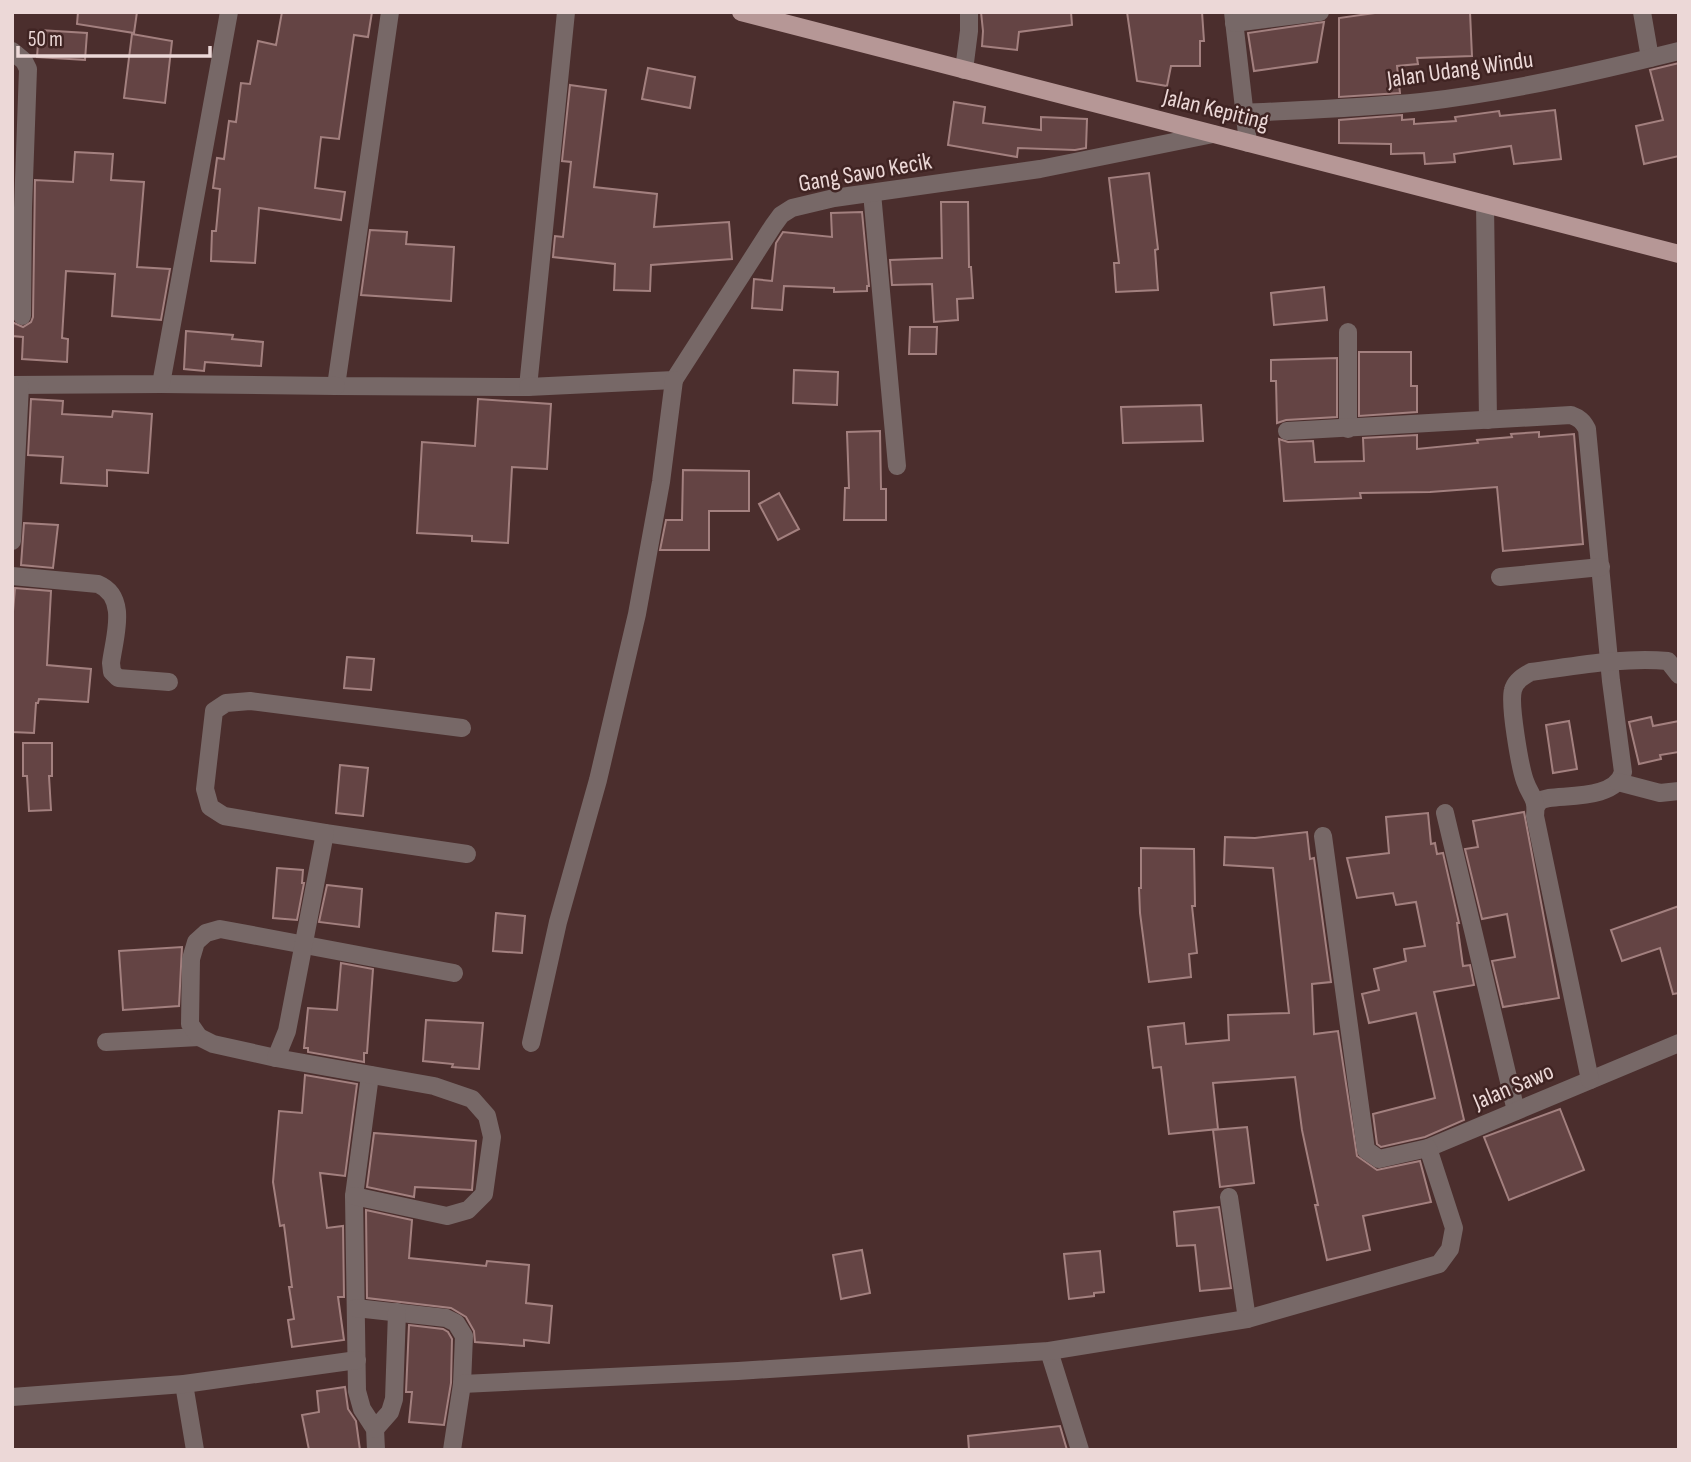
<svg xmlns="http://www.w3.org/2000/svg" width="1691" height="1462" font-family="'Sofia Sans Condensed',sans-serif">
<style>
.building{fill:#644444;stroke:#a3807f;stroke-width:2}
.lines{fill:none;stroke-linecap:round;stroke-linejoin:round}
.minor{stroke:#776867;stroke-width:18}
.major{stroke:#b69796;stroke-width:18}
.labels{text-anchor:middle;stroke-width:5;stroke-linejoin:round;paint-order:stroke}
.street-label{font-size:24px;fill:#ecd8d7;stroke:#402423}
</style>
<rect width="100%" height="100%" fill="#4b2e2d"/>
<g class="building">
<path d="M78,12H137L134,33L77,24Z"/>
<path d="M282,12H372L368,37L354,35L339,139L321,137L315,188L345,192L341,220L259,208L255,263L211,261L212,231H216L220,189L213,188L217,158L224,159L229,121L236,122L241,83L250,84L258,41L276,45Z"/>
<path d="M981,12H1071L1072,25L1019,32L1017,50L982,46L983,31Z"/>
<path d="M1127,12H1202L1204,41H1200V66H1171L1167,86L1137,81Z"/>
<path d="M1382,12H1470L1472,56L1417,58L1418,64L1397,66L1400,93L1339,97V18Z"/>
<path d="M1324,22L1317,62L1254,71L1248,33Z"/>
<path d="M39,30L87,33L85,60L37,57Z"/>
<path d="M132,34L172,41L165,103L124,98Z"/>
<path d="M1679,63V156L1644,164L1636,126L1663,120L1650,70Z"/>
<path d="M648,68L695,77L690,108L642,99Z"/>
<path d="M570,85L606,90L594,187L657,194L654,227L729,222L732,259L651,265L650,291L614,290L615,264L553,257L555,236L563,237L571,162L562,161Z"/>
<path d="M954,102L985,107L983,123L1041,130V117L1087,119L1086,148L1075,150L1018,148L1017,157L948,145Z"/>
<path d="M1555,110L1561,159L1514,164L1511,146L1454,154L1455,162L1425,164L1424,153L1391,154V144L1339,143V120L1402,115V120L1414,119V124L1456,121L1455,117L1499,111L1500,116Z"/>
<path d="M75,152L113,154L111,180L144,182L137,267L170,269L161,320L112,316L115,274L66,271L62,338L68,339L67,362L22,359L23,337L12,336V322L23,327L31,322L33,317L35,180L73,182Z"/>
<path d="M1149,173L1158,249L1155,250L1158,290L1116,292L1114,263H1119L1109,178Z"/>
<path d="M941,202H968L969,267H971L973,298L957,299L958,320L934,322L932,284L892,285L890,260L942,258Z"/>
<path d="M862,212L869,286H867V291L834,292V288L784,286L782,310L752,308L754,279L772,281L776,243L783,232L832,237L831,213Z"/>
<path d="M370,230L407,232L406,244L454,247L451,301L361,295Z"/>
<path d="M1324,287L1327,320L1274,325L1271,293Z"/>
<path d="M910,327H937L936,354H909Z"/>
<path d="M186,331L233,335L232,339L263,342L261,366L205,362L204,371L184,369Z"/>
<path d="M1359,352H1411V386H1417V412L1359,416Z"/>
<path d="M1337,358V417L1286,420L1277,423L1276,381H1271V360Z"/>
<path d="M794,370L838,372L837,405L793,403Z"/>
<path d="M31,399L63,401L62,414L112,417L113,411L152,414L148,473L107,470V486L61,483L63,457L28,455Z"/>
<path d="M478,399L551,404L547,469L512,467L508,543L472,541V536L417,533L422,442L475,446Z"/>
<path d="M1201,405L1203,441L1123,443L1121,407Z"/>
<path d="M880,431L881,489H886V520H844L845,488H849L847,432Z"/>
<path d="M1539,432V437L1574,434L1583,544L1503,551L1497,487L1430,492L1360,493L1361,498L1284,501L1279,439L1288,442L1313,441L1315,462L1364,461L1363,438L1417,435V449L1478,443L1477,440L1512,437L1511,434Z"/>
<path d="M683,470L749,471V511H709V550H660L666,520H682Z"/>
<path d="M779,493L799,529L778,540L759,504Z"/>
<path d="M24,523L58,525L53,568L21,565Z"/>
<path d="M15,588L51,591L47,665L91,669L88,702L39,699L38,703H36L34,733L12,732V623Z"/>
<path d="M347,657L374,659L371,690L344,688Z"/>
<path d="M1651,717L1653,726L1679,721V752L1660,755L1661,759L1639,764L1629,722Z"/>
<path d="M1569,721L1577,769L1553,773L1546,725Z"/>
<path d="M23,743H52V776H49L51,810L29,811L27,776H23Z"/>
<path d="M340,765L368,768L363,816L336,813Z"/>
<path d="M1524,812L1559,998L1503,1007L1492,961L1515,957L1507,914L1482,919L1465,849L1478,847L1473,821Z"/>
<path d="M1428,813L1431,844L1435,843L1437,854L1443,853L1459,923H1457L1463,966L1470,965L1474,985L1434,992L1464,1120L1425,1137L1381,1147L1377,1144L1373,1114L1435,1098L1416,1013L1369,1023L1362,994L1379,990L1374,969L1406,961L1404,949L1425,946L1416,902L1396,905L1393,893L1357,898L1347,858L1389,853L1386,817Z"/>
<path d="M1307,832L1310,859L1314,858L1331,982L1312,984L1314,1034L1338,1031L1357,1156L1377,1170L1420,1161L1431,1202L1363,1216L1370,1250L1327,1260L1315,1205H1318L1302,1130L1295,1077L1213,1083L1218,1129L1169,1134L1161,1067L1153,1068L1148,1027L1184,1023L1186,1044L1229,1040L1228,1015L1289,1013L1273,868L1224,865L1225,837L1255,838Z"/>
<path d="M1141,848L1194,849L1195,906H1192L1197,953L1189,954L1191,977L1149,982L1140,913L1139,888H1141Z"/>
<path d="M277,868L303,870L302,883H304L297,920L273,918Z"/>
<path d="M327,885L362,889L359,927L319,922Z"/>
<path d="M1679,906V993L1673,994L1660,948L1622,961L1611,930Z"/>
<path d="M496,913L525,916L522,953L493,951Z"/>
<path d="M182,947L179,1006L123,1010L119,951Z"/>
<path d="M341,963L373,969L367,1053H364V1062L308,1052V1048H304L308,1008L337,1010Z"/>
<path d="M426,1020L483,1023L479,1069L452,1067L453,1064L423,1061Z"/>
<path d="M305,1075L357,1084L345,1176L320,1173L327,1228L343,1226L344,1297H338L344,1340L292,1347L288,1320L294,1319L289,1287H292L284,1225L280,1226L273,1182L279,1111L302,1113Z"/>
<path d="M1560,1109L1584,1170L1509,1200L1484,1137Z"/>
<path d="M1247,1127L1254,1183L1220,1187L1213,1130Z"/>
<path d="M374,1133L476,1141L472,1190L415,1187L414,1197L367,1187Z"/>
<path d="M1219,1207L1231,1288L1200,1291L1195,1245L1177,1246L1174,1212Z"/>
<path d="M366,1210L412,1220L409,1258L486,1266L487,1261L529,1265L526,1303L552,1306L549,1343L524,1340V1346L475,1342L474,1331L466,1317L451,1308L367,1298Z"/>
<path d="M862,1250L870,1293L841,1299L833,1255Z"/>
<path d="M1100,1251L1104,1292L1094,1293V1296L1069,1299L1064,1254Z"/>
<path d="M409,1325L443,1329L448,1332L452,1339L451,1383L444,1425L409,1422L412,1392H406Z"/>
<path d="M345,1387L348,1409L356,1421L360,1450H309L302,1415L319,1412L317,1391Z"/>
<path d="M1060,1426L1067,1450H969L968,1436Z"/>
</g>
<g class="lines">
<g class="minor">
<path d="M390,12L336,386L528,387L566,12"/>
<path d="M1233,12L1248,143"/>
<path d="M1642,12L1650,58"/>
<path d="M1234,23L1320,12"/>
<path d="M12,51L24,61L28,69L23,208L22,316"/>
<path d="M964,70L969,31V12"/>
<path d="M1244,113C1303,110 1362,108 1421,102C1508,92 1594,72 1679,51"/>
<path d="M872,193L897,466"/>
<path d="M1485,204L1488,420"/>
<path d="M1348,332V429"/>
<path d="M161,384L336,386"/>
<path d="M12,385L161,384L229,12"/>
<path d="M528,387L674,380L773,226L781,215L792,208L834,198L1040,169L1213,134"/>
<path d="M1287,431L1571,415C1579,418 1583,421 1587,429L1611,681L1623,772C1616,798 1571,795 1549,798L1541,800L1537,805"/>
<path d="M12,541L20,386"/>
<path d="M12,576L98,584C129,597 114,638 111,663L112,672L118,678L169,682"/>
<path d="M1500,577L1601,567"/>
<path d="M1618,782L1660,793L1679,791"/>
<path d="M1445,813L1516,1111"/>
<path d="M325,833L467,854"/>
<path d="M1323,836L1366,1150L1379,1159L1428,1148L1679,1043"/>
<path d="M106,1042L199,1037"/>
<path d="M531,1043L558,922L598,780L637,614L661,482L674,380"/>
<path d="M276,1058L213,1044L199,1037L190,1024L191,959L196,942L206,933L220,929L454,973"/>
<path d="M370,1075L354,1196L357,1391L362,1409L375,1429L376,1450"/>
<path d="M1590,1080L1535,816C1537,797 1531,798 1525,781C1520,767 1509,704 1513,690C1515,681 1523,676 1531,672C1576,666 1623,657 1668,661L1679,675"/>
<path d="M354,1196L447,1216L468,1210L484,1194L492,1137L487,1116L472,1099L434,1086L276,1058L287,1031L325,833L224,816L210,807L205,789L214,711L226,703L250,701L462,728"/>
<path d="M1229,1197L1247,1319"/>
<path d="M356,1308L446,1318L456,1323L464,1336L462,1384L452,1450"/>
<path d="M1049,1351L1080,1450"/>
<path d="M184,1384L195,1450"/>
<path d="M462,1384L738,1371L1049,1351L1247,1319L1439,1264L1450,1249L1454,1228L1428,1148"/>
<path d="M12,1397L184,1384L357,1360"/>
<path d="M375,1429L390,1412L394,1399L397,1312"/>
</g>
<path class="major" d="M741,12L1679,254"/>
</g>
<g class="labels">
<g class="street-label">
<text transform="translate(1460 69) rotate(-8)" y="8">Jalan Udang Windu</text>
<text transform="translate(1216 109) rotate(14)" y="8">Jalan Kepiting</text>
<text transform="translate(865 172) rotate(-10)" y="8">Gang Sawo Kecik</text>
<text transform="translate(1513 1086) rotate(-23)" y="8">Jalan Sawo</text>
</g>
</g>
<rect width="1691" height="1462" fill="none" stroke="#ecd8d7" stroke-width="28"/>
<path d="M18 46v10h192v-10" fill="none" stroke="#ecd8d7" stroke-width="3.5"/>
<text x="28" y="46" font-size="21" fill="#ecd8d7" stroke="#402423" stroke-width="5" paint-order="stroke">50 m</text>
</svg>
